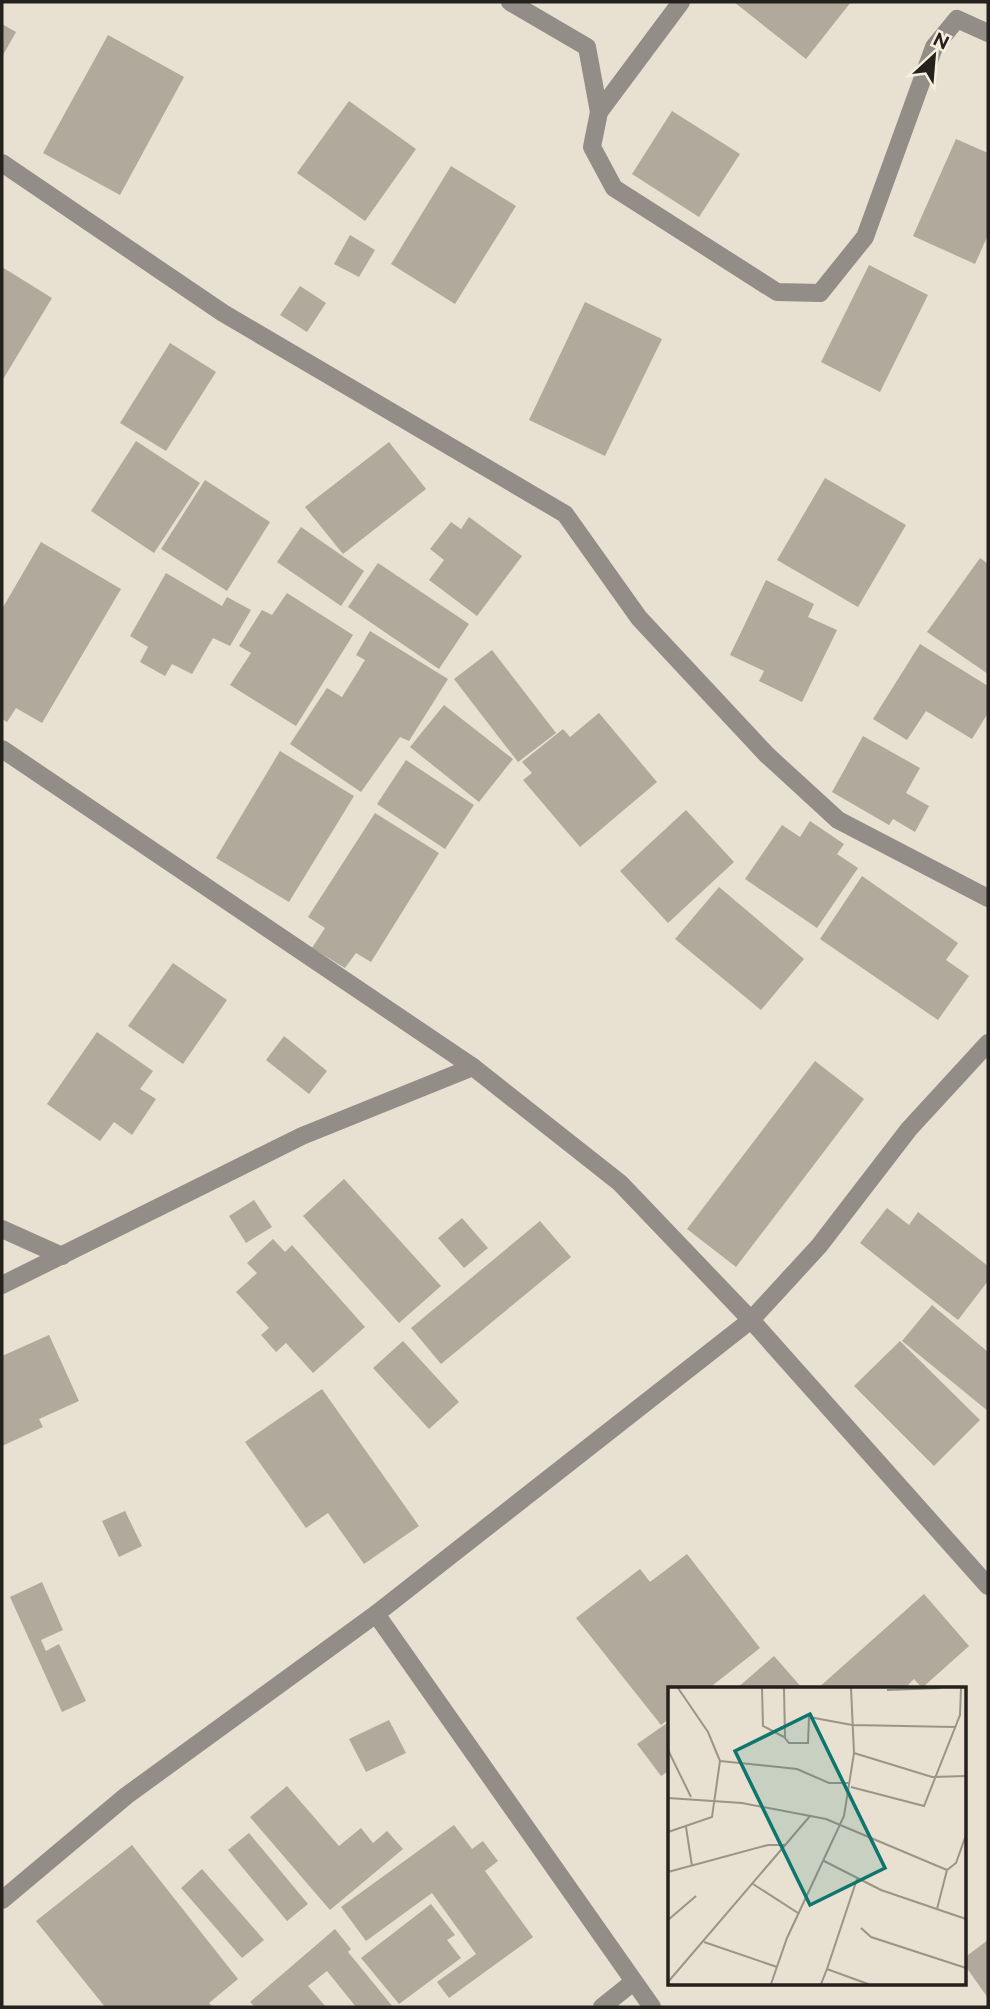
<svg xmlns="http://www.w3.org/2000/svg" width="990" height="2009" font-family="Raleway,sans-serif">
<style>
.building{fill:#b1a99b}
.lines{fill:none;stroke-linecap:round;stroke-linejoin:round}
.minor{stroke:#938d88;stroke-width:18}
.inset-road{fill:none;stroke:#9a9489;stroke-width:2}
.view{fill:#0f766e;fill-opacity:0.15;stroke:#0f766e;stroke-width:3.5}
.inset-edge{fill:none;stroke:#25221d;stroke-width:3.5}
</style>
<rect width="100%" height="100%" fill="#e8e0d1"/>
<g class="building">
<path d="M734,2H851L806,59Z"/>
<path d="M2,24L16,32L2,57Z"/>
<path d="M108,35L184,77L120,195L43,153Z"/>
<path d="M349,101L416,149L365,221L297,173Z"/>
<path d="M672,111L740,154L699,217L632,174Z"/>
<path d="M956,139L988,153V235L975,264L913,236Z"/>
<path d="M451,166L516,206L455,304L391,264Z"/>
<path d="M350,235L375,250L359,277L334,264Z"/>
<path d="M869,265L928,295L880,392L821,362Z"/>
<path d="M2,267L52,298L2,381Z"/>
<path d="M300,286L326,303L307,332L280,315Z"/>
<path d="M585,302L662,339L605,456L529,420Z"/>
<path d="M170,343L216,372L166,451L120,423Z"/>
<path d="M136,441L200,483L154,553L91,511Z"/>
<path d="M389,442L426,489L343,554L305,507Z"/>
<path d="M825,478L906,525L858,607L777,560Z"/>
<path d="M205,480L270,522L227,591L161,549Z"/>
<path d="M469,517L522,556L477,616L429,580L444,560L430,549L451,522L461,529Z"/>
<path d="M301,527L364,571L341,606L277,562Z"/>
<path d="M41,542L121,589L42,723L16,708L7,722L2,719V609Z"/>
<path d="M980,558L988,564V674L927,632Z"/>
<path d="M378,563L469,624L439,669L348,607Z"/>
<path d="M166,573L222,606L227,597L251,610L230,646L213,638L192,674L172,664L165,676L140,662L148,647L130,636Z"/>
<path d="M766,580L814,604L808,617L837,630L802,702L759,681L764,671L730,655Z"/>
<path d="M287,593L353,635L296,726L230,685L251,653L239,646L262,610L272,615Z"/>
<path d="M370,631L448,679L409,741L400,737L361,792L290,744L327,688L342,697L365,660L356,655Z"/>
<path d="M920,644L988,686V713L972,739L926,711L907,740L873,719Z"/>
<path d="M492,650L556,733L518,762L454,679Z"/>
<path d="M444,705L513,759L479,802L410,747Z"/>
<path d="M599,713L657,782L580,847L523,780L532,773L522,762L563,729L570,737Z"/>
<path d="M863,736L920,768L906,793L929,806L915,832L893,819L889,825L832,792Z"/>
<path d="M280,751L354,796L289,902L216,858Z"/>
<path d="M406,760L474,805L445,849L377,804Z"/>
<path d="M686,810L734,862L668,923L620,871Z"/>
<path d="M375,813L439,853L371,962L356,953L345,968L312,948L325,928L308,917Z"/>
<path d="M810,821L844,844L837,854L858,868L817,928L745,879L782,825L800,837Z"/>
<path d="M862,876L958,943L946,960L969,976L938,1020L820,939Z"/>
<path d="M719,887L804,959L761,1010L675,939Z"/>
<path d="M173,963L227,1000L183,1064L128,1026Z"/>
<path d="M97,1032L153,1071L140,1089L156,1099L132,1135L114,1122L100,1141L47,1104Z"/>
<path d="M284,1036L327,1071L309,1094L266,1060Z"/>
<path d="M815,1061L864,1099L736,1267L687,1229Z"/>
<path d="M344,1179L441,1286L399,1323L303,1216Z"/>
<path d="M254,1200L272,1227L246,1243L229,1216Z"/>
<path d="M887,1208L909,1225L918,1212L988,1266V1281L958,1320L860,1243Z"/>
<path d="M462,1218L488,1248L464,1268L438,1238Z"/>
<path d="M540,1221L571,1257L441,1364L411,1328Z"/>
<path d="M273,1239L285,1252L292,1245L365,1327L313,1373L286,1343L276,1352L261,1335L269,1328L236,1292L257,1273L247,1263Z"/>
<path d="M932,1305L988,1352V1411L902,1341Z"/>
<path d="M49,1335L79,1401L39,1419L43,1427L2,1446V1356Z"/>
<path d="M403,1341L459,1402L429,1429L373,1368Z"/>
<path d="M900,1341L980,1420L934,1466L854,1386Z"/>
<path d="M322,1389L419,1526L364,1564L328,1513L306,1528L245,1442Z"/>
<path d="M125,1511L142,1546L119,1557L102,1521Z"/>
<path d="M687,1554L760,1648L708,1689H670V1718L661,1725L576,1618L640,1569L650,1582Z"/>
<path d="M42,1582L63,1630L41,1640L46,1651L59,1644L86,1701L62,1712L10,1597Z"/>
<path d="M924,1594L969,1646L922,1688L914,1679L904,1689H817Z"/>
<path d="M774,1656L803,1689H736Z"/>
<path d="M389,1720L406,1753L366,1772L349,1739Z"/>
<path d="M670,1721V1770L661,1776L637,1744Z"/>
<path d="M287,1786L339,1846L361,1828L373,1843L387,1831L403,1849L330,1910L250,1817Z"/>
<path d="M454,1825L472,1849L483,1841L498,1861L485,1871L533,1937L449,1998L437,1982L476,1954L432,1893L366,1941L341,1907Z"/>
<path d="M249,1833L308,1904L287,1921L228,1850Z"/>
<path d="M132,1845L238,1979L209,2003L213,2007H105L36,1921Z"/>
<path d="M202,1869L264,1940L242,1958L181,1888Z"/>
<path d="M431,1904L455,1935L447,1940L461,1958L399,2004L361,1958Z"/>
<path d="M335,1929L351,1949L348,1952L393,2007H356L327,1971L308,1986L326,2007H255L250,2002Z"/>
<path d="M988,1940V1998L964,1964V1958Z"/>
</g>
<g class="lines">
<g class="minor">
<path d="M510,2L587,47L599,112"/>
<path d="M681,2L599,112L592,147L614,188L777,292L820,293L865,237L934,47L957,19L988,33"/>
<path d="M2,163L223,313L565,514L639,618L767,755L838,820L988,898"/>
<path d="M2,749L473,1067L620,1183L751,1320L988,1586"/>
<path d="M2,1229L62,1256"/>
<path d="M2,1285L302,1136L473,1067"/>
<path d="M376,1614L652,2007"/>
<path d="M2,1900L126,1796L376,1614L751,1320L819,1246L909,1129L988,1043"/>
<path d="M602,2007L632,1983"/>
</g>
</g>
<g transform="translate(668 1687)">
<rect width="298" height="298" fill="#e8e0d1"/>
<path class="inset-road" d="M94,1L95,39L116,50M116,1L117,51L121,56H140L141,30L184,38L287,40M219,3L273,1M0,63L23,110M186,66L264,90L298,89M52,74L129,82L161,96H182M183,100L256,119L292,28L293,1M0,111L74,116L158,132L279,183M18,140L24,179M0,145L44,130L52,74L40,45L10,1M156,174L213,203L298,232M0,185L100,158H118M85,197L130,226M269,222L279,183L288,176L298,148M0,233L28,209M193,241L203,250L298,281M36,255L109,280M159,282L189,192M0,295L142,129M103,297L119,251L176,129L186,66L183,1M153,297L159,282L200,297"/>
<path class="view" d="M142,27L217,181L142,218L67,64Z"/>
<rect width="298" height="298" class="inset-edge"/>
</g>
<rect width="990" height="2009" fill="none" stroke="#25221d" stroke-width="7"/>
<g transform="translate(934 56) rotate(26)" stroke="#f6eede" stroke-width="5" paint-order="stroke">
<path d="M0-5L12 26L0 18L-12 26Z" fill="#25221d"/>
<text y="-10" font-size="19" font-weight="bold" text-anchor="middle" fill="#25221d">N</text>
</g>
</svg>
